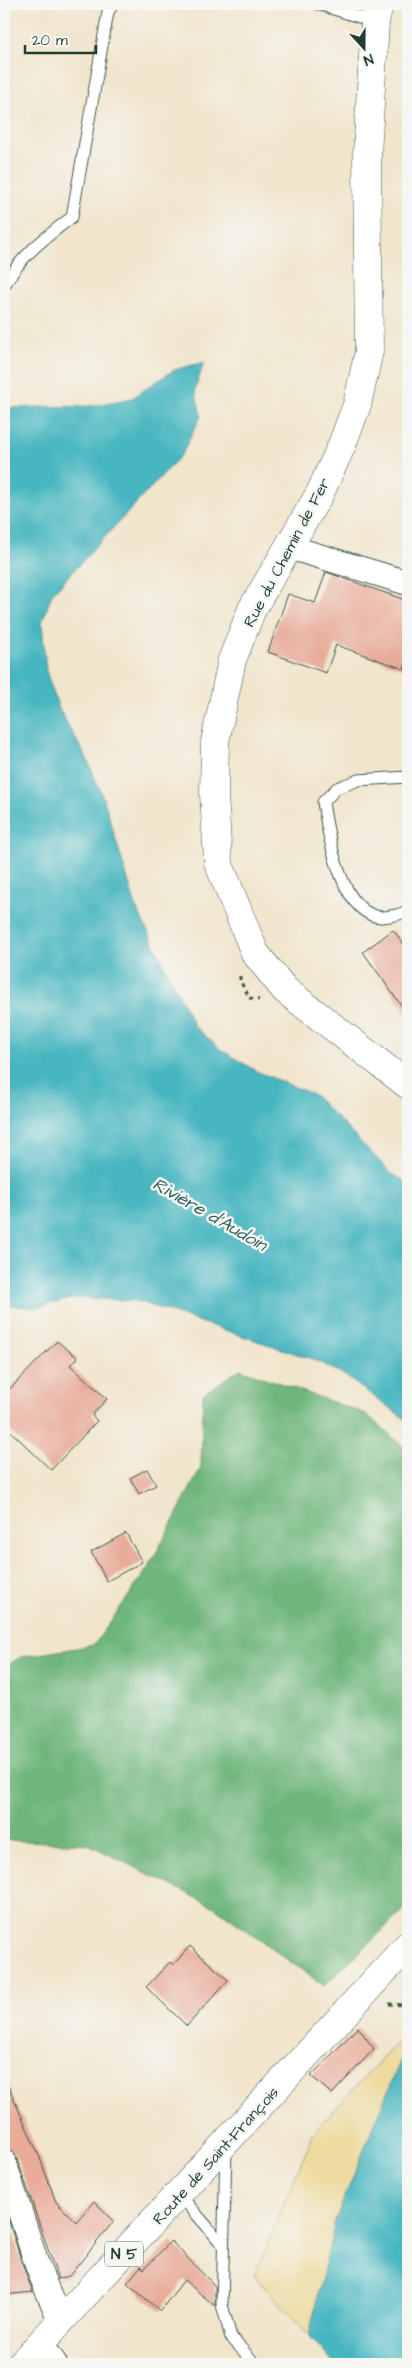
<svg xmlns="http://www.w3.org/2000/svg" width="412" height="2368" font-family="'Architects Daughter',sans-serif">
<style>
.forest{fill:#6eb67b;stroke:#467a58}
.sand{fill:#eeda9e;stroke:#868c69}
.water{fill:#47b6c0;stroke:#337a7a}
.building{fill:#e8ac99}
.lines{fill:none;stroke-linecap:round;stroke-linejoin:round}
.lane-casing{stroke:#3e564b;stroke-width:13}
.street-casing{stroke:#3e564b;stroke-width:26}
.secondary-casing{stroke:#3e564b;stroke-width:29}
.primary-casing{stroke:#3e564b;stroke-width:29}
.path{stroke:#3e564b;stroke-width:3;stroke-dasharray:4 4;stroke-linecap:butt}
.lane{stroke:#fff;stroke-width:11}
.street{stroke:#fff;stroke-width:24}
.secondary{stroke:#fff;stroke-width:28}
.primary{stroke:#fff;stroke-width:28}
.labels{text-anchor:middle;stroke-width:5;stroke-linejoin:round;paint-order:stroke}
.shield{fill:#f6f6f2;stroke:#60746d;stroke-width:1}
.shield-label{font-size:15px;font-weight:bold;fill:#1f3d34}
.street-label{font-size:16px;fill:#1f3d34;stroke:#f6f6f2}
.water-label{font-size:18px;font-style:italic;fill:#2b615e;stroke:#f6f6f2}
</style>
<rect width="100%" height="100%" fill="#f6f6f2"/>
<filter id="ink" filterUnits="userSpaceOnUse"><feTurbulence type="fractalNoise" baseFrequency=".02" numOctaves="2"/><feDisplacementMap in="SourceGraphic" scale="10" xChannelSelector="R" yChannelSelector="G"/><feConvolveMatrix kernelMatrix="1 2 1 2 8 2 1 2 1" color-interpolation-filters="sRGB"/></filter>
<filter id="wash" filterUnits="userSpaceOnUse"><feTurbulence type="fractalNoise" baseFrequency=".0096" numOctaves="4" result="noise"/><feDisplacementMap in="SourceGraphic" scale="20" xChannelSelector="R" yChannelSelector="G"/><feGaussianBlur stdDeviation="1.12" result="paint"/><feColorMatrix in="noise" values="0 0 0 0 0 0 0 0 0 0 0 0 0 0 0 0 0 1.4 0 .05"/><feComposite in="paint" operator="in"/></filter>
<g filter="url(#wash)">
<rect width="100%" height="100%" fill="#f1e5cc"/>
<path class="forest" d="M240,1369L366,1414L408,1451V1906L324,1986L213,1906L88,1844L4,1840V1667L21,1657L94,1645L149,1567L201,1468L203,1394Z"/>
<path class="sand" d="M408,2031V2042L335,2221L309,2335L254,2276L315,2130Z"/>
<g class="water">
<path d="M204,362L195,390L201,416L182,454L52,594L42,622L46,671L59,709L87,759L104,800L136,907L194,1026L220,1049L256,1071L314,1095L392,1174L408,1183V1421L341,1373L312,1359L137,1301L75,1298L34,1308L4,1304V408L91,406L132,398L174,370Z"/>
<path d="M408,2042V2364H334L309,2335L335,2221Z"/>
</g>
<g id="blocks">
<g class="building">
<path d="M326,572L408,601V657L404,669L336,645L326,673L268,652L288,594L315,603Z"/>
<path d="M393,930L408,950V1015L363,952Z"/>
<path d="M57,1341L78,1358L70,1365L107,1399L92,1415L97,1421L51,1470L4,1425V1395Z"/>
<path d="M147,1469L156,1485L139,1494L130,1478Z"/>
<path d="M126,1533L142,1562L107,1581L91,1552Z"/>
<path d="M190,1946L228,1980L187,2026L146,1987L170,1962L173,1965Z"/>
<path d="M358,2027L374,2049L332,2094L311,2076Z"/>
<path d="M4,2077L40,2158L56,2202L76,2222L94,2201L114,2221L69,2276L58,2279L17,2158L13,2152L4,2149Z"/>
<path d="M4,2206L25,2272L33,2292L4,2295Z"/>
<path d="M171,2241L215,2286V2306L184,2280L160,2311L127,2283L141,2266L144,2269Z"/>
</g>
</g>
</g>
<g filter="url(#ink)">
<use href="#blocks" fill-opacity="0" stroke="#3e564b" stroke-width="1"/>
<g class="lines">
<g class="lane-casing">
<g id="lane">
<path d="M318,4L375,22"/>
<path d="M4,286C22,254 44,239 72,217L108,12L113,4"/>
<path d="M408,777L358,780L337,788L323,802C328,835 343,927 390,916C397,915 403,914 408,910"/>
<path d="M226,2149L222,2305L231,2337L255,2364"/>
<path d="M179,2194L223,2245"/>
</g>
</g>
<g class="street-casing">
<g id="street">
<path d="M289,547L408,583"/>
<path d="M4,2162L38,2268L61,2323"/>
<path d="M41,2343L55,2364"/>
</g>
</g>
<g class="secondary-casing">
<path id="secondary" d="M379,4L375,22L367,154L369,351L357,405L341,447L320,493L252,609L232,660L215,742L214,794L218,862L255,953L285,990L408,1085"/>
</g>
<g class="primary-casing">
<path id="primary" d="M21,2364L408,1945"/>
</g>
<g class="path">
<path d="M240,976V981L250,998L259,1000"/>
<path d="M389,2004L408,2005"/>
</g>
<use href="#lane" class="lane"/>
<use href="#street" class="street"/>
<use href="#secondary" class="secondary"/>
<use href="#primary" class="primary"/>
</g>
</g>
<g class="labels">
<rect class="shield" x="105" y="2241.5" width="38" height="25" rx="4"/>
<g class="shield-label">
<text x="124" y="2259">N 5</text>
</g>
<g class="street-label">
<text transform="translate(286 552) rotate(-62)" y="6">Rue du Chemin de Fer</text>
<text transform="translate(215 2155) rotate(-48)" y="6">Route de Saint-François</text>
</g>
<g class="water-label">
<text transform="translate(210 1214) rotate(30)" y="6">Rivière d'Audoin</text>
</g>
</g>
<rect width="412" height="2368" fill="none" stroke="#f6f6f2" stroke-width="20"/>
<g transform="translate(364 48) rotate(159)" stroke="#f6f6f2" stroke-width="4" paint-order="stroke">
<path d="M0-4L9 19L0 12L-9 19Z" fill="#1f3d34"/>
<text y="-8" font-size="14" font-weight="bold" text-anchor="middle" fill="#1f3d34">N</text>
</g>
<path d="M25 45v8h71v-8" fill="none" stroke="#1f3d34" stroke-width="2.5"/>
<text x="32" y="45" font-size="15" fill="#1f3d34" stroke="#f6f6f2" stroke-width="4" paint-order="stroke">20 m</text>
</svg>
